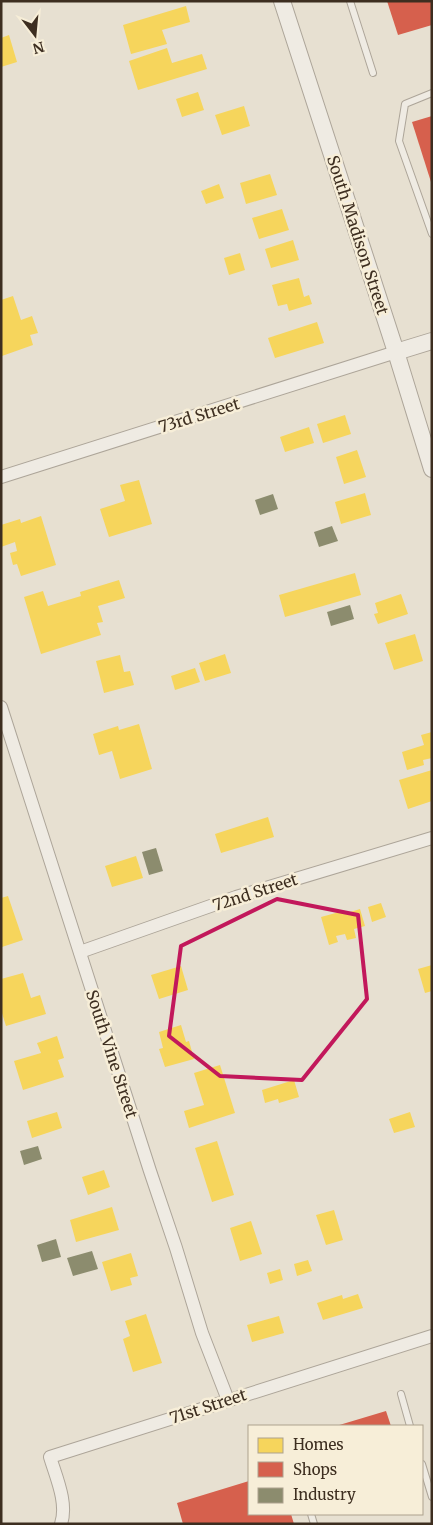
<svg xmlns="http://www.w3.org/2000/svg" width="433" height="1525" font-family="Merriweather,serif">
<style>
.homes{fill:#f6d55c}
.shops{fill:#d6604d}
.industry{fill:#8c8c6e}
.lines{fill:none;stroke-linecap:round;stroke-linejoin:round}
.service-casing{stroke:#ada599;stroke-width:8}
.minor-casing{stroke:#ada599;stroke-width:14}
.tertiary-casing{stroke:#ada599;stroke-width:18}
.service{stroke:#efebe3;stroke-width:6}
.minor{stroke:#efebe3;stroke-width:12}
.tertiary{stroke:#efebe3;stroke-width:16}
.marked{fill:none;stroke:#c2185b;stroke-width:4;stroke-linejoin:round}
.labels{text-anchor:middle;stroke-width:5;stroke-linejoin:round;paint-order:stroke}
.street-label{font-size:16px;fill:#3d2e20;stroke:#f7eed8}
</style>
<rect width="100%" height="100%" fill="#e7e0d1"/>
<g class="homes">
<path d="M186,6L190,22L162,30L167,44L131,54L123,25Z"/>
<path d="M9,35L17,62L1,67V38Z"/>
<path d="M167,48L172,63L202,54L207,69L138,90L129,61Z"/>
<path d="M198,92L204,110L182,117L176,99Z"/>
<path d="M244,106L250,126L222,135L215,115Z"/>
<path d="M270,174L277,195L246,204L240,183Z"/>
<path d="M219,184L224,198L206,204L201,191Z"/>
<path d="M282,209L289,230L259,239L252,218Z"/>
<path d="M293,240L299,260L271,268L265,249Z"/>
<path d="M240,253L245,270L229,275L224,258Z"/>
<path d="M299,278L304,297L309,295L312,304L289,311L287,304L278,306L272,285Z"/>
<path d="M13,296L21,320L32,316L38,333L30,335L33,345L2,356L1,300Z"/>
<path d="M317,322L324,343L275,358L268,338Z"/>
<path d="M345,415L351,434L323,443L317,424Z"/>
<path d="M309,427L314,443L285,452L280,437Z"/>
<path d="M357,450L366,477L344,484L336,457Z"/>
<path d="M139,480L152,524L109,537L100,509L125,501L120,485Z"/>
<path d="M365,493L371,515L341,524L335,502Z"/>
<path d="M41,516L56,565L21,576L17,564L13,565L10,553L17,551L15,542L1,547V525L20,519L21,523Z"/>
<path d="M355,573L361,595L285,617L279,595Z"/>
<path d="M119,580L125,598L98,606L103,622L97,623L101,635L41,654L24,597L43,591L48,606L81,596L80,592Z"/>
<path d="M401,594L408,614L378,624L374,614L378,613L375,603Z"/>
<path d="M415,634L423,661L394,670L385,643Z"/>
<path d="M225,654L231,673L205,681L199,663Z"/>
<path d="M120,655L124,672L130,671L134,685L104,693L96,661Z"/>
<path d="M195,668L200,682L175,690L171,676Z"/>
<path d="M139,724L152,769L120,779L112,751L99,755L93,734L118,726L119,730Z"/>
<path d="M432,732V758L423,760L424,765L407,770L402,752L424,745L421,735Z"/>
<path d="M432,770V801L408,809L399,780Z"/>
<path d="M268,817L274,837L221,853L215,834Z"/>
<path d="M136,856L143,878L112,887L105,866Z"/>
<path d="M8,896L23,940L2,947L1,898Z"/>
<path d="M381,903L386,917L372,922L368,907Z"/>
<path d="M360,909L365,926L354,929L356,938L347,940L345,934L336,936L338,942L329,945L321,917L343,911L344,914Z"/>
<path d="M432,965V991L425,993L418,969Z"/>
<path d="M181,966L188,990L159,999L151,975Z"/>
<path d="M23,973L31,998L40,995L46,1014L6,1026L1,1010V979Z"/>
<path d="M181,1025L186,1042L189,1041L194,1059L165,1067L159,1049L163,1048L159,1032Z"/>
<path d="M57,1036L64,1058L58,1060L64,1077L23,1090L14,1061L41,1053L37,1043Z"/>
<path d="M220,1065L235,1113L189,1128L184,1111L204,1105L194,1073Z"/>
<path d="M294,1080L299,1097L279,1103L278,1099L265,1103L262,1090Z"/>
<path d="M57,1112L62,1128L32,1138L27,1121Z"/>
<path d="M410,1112L415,1127L394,1133L389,1119Z"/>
<path d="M217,1141L234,1195L212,1202L195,1148Z"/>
<path d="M104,1170L110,1187L88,1195L82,1177Z"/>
<path d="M112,1207L119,1230L76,1242L70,1220Z"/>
<path d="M334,1210L343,1240L326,1245L316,1215Z"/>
<path d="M251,1221L262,1254L240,1261L230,1228Z"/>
<path d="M131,1253L138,1276L130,1278L132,1285L111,1291L102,1262Z"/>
<path d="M308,1260L312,1271L297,1276L294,1264Z"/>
<path d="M280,1269L283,1280L270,1284L267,1273Z"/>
<path d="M358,1294L363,1308L323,1320L317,1303L342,1295L343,1299Z"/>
<path d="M146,1314L162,1363L133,1372L123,1339L130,1336L125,1321Z"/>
<path d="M279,1316L284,1333L252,1342L247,1325Z"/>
</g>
<g class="shops">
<path d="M387,1H432V25L398,35Z"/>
<path d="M432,116V182H431L412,122Z"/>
<path d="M386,1411L391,1426H336Z"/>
<path d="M249,1481V1514H291L294,1524H183L177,1503Z"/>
</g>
<g class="industry">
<path d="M273,494L278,509L260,515L255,500Z"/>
<path d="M332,526L338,541L319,547L314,532Z"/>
<path d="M350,605L354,619L331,626L327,612Z"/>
<path d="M156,848L163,871L149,875L142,852Z"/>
<path d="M38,1146L42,1159L24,1165L20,1151Z"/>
<path d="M56,1239L61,1257L42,1262L37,1245Z"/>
<path d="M92,1251L98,1269L73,1276L67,1258Z"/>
</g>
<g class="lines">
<g class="service-casing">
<g id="service">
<path d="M350,1L373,73"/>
<path d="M432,93L405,104L399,141L432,234"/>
<path d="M401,1394L410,1426"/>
<path d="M422,1464L432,1497"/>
<path d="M311,1514L314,1524"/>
</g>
</g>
<g class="minor-casing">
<g id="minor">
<path d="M1,477L396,352"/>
<path d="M1,707L150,1171L176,1248L202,1333L228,1400"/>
<path d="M80,952L236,897L432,838"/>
<path d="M61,1524C68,1503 56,1477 50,1457L432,1336"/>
</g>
</g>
<g class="tertiary-casing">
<g id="tertiary">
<path d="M282,1L396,352L432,469"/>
<path d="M396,352L432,341"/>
</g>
</g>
<use href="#service" class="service"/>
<use href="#minor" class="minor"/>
<use href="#tertiary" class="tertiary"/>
</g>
<path class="marked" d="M277,899L358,915L367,999L302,1080L220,1076L169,1036L181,946Z"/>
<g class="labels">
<g class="street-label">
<text transform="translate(358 235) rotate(72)" y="6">South Madison Street</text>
<text transform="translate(199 415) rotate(-17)" y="6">73rd Street</text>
<text transform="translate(255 892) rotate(-18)" y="6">72nd Street</text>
<text transform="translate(112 1054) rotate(72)" y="6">South Vine Street</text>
<text transform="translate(208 1406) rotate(-18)" y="6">71st Street</text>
</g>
</g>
<rect width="433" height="1525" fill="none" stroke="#3d2e20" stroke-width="5"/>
<rect x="248" y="1425" width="175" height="90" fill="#f7eed8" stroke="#ada18e"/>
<rect x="258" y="1438" width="25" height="15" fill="#f6d55c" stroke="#ada18e"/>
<text x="293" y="1450" font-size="15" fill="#3d2e20">Homes</text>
<rect x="258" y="1462" width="25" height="15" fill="#d6604d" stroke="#ada18e"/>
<text x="293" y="1475" font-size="15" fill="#3d2e20">Shops</text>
<rect x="258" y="1488" width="25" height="15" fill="#8c8c6e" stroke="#ada18e"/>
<text x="293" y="1500" font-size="15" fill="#3d2e20">Industry</text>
<g transform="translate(35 35) rotate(164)" stroke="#f7eed8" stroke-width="4" paint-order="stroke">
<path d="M0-4L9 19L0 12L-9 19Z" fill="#3d2e20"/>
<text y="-8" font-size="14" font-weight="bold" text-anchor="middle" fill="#3d2e20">N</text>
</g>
</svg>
